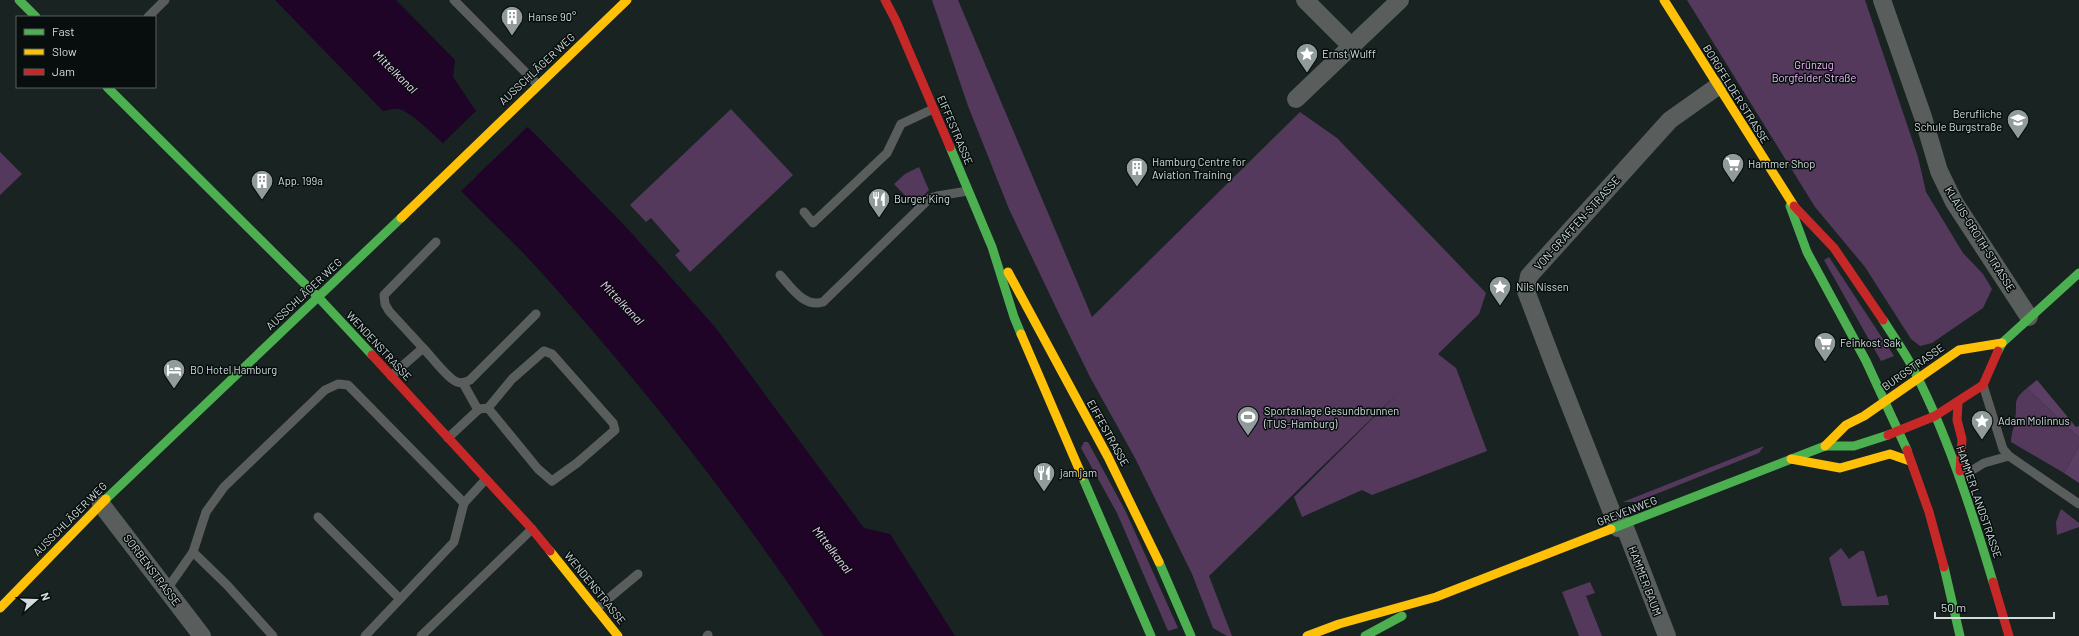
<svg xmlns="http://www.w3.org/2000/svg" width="2079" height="636" font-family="Barlow,sans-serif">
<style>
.green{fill:#55395d}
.forest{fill:#5b3e64}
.water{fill:#1f0427}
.pier{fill:#182322}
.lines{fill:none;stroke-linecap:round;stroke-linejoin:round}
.lane{stroke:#595e5d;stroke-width:9}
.street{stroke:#595e5d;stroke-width:18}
.fast{stroke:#4caf50;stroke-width:9}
.slow{stroke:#ffc107;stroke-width:9}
.jam{stroke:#c62828;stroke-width:9}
.labels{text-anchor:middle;stroke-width:3;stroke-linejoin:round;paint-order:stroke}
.poi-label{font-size:11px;fill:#d1dcdb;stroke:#070e0d;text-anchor:start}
.park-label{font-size:11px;fill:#f1b8fe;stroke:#070e0d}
.street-label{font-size:11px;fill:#d1dcdb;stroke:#070e0d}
.water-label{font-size:12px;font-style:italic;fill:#f4d1fb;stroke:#070e0d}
</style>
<rect width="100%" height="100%" fill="#182322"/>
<g class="green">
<path d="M932,0H958L1092,317L1300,112L1337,138L1486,293L1479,314L1438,354L1456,368L1487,451L1372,495L1362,490L1302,517L1294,497L1400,391L1209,576L1232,636H1227L1213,628L1192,574L1135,458L1090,377L1060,316L1009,209L968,106Z"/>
<path d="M1687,0H1865L1918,157L1926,192L1963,253L1983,274L1992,289L1983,308L1932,343L1920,346L1911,339L1865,267L1815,207Z"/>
<path d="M731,109L793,175L690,272L675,255L680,251L651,218L646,222L630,205Z"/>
<path d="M0,152L22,174L0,195Z"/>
<path d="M919,167L929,190L914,205L894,184L905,174Z"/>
<path d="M1829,257L1894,356L1881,361L1824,260Z"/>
<path d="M2027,388L2079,438V446L2064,473L2011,442C2011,434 2014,428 2015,420C2018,403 2011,401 2027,388Z"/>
<path d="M1084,442H1088L1126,512L1178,628L1168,631L1117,513L1081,448Z"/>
<path d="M1764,446L1759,453L1636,502H1623Z"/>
<path d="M2061,509L2079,523V527L2057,535L2056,522Z"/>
<path d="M1841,548L1849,559L1860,551H1864L1877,597L1887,595L1889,605L1842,606L1829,558Z"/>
<path d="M1590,582L1595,593L1586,596L1602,636H1579L1562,592Z"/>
</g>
<g class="forest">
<path d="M2037,380L2076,427L2079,426V438L2027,388Z"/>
<path d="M2079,446V483L2064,473Z"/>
</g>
<path class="water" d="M275,0H396L455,60L453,77L474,108L510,144L527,127L534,133L626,227L715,327L864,528L890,534L955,636H824C739,508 643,385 540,271C515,243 487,218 461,191L476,177C462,163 416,113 399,109C394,108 388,111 383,111Z"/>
<path class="pier" d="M478,109L512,142L474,178L442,144Z"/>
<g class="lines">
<g class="lane">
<path d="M454,0L538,85"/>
<path d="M148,17L165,0"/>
<path d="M804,212L813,223L887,153L901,124L933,109"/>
<path d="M780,275C791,287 804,308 823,302L930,198L937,196L968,191"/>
<path d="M423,348L389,311L385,304L384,295L436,242"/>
<path d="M391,376L423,348C431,356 448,379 457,382C462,384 466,382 470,380L536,314"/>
<path d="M463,383L478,410"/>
<path d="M1983,385L2003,449L2009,456L2079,504"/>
<path d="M448,438L479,409L488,408L538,469L552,481L577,463L615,430L613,423L552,354L544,351L512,379L488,408"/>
<path d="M1961,477L1984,463L2009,456"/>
<path d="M318,517L400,599"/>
<path d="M193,552L227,585L273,636"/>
<path d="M167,589L193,552L206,512L224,487L325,390L338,384L348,385L464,503"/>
<path d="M596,609L638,574"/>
<path d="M365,636L454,542L464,503L486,479"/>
<path d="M421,636L532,529"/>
<path d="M707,636L708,635"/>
</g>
<g class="street">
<path d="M1305,0L1352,47"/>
<path d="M1882,0L1923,117L1939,171L1954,202L2029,317"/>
<path d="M1296,99L1400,0"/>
<path d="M101,504L202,636"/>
<path d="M1624,525L1667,636"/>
<path d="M1618,528L1554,365L1526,291L1529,276L1670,120L1718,86"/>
</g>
<g class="fast">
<path d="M19,0L36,17"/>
<path d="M107,87L319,298L372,355"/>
<path d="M950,147L992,247L1014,317L1021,334"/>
<path d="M1790,206L1807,252L1866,361L1907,450"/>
<path d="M1883,320C1892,334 1901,347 1909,361C1945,427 1972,511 1993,582"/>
<path d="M1998,351L2002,343L2079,273"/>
<path d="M1082,476L1151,636"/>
<path d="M106,499L401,218"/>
<path d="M1611,529L1825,446H1854L1888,435"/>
<path d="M1159,562L1191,636"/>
<path d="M1944,567L1960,636"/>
<path d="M1365,636L1402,616"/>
</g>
<g class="slow">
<path d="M1664,0L1794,206"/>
<path d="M401,218L627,0"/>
<path d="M1008,272L1108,457L1159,562"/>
<path d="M1021,334L1082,476"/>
<path d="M1825,446L1846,425L1864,416L1959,350L2002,343"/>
<path d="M1791,459L1840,468L1890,454L1910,461"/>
<path d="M550,551L618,636"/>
<path d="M0,608L106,499"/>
<path d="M1307,636L1339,624L1436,597L1611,529"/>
</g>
<g class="jam">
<path d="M885,0L896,21L950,147"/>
<path d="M1794,206L1834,248L1883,320"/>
<path d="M372,355L532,529L550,551"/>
<path d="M1958,403L1957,420L1962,439L1960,471"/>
<path d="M1888,435L1935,416L1983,385L1998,351"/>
<path d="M1907,450L1929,512L1944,567"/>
<path d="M1993,582L2009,636"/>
</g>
</g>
<defs>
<g id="building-pin" transform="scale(1.15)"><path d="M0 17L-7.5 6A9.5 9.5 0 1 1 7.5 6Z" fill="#909b9a" stroke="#070e0d"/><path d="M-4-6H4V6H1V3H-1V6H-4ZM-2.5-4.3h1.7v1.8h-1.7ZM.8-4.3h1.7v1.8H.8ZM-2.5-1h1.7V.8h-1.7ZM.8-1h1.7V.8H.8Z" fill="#fff"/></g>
<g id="sight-pin" transform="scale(1.15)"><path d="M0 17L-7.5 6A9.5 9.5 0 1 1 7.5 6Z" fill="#909b9a" stroke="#070e0d"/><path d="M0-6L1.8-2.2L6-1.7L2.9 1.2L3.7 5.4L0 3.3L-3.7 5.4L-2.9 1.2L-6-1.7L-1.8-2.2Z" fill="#fff"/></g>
<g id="school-pin" transform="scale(1.15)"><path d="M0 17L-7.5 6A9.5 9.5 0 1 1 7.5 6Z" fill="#909b9a" stroke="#070e0d"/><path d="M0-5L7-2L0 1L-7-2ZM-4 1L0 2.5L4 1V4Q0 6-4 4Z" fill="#fff"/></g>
<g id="supermarket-pin" transform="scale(1.15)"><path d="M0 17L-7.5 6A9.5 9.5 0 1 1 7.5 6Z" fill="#909b9a" stroke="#070e0d"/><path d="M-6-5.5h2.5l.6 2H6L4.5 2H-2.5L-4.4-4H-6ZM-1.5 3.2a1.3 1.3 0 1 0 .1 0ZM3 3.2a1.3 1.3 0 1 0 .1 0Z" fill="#fff"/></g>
<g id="restaurant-pin" transform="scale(1.15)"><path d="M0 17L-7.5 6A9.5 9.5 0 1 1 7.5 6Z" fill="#909b9a" stroke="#070e0d"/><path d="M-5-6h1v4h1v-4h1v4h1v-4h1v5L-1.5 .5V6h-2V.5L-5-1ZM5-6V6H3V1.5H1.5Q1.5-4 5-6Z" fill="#fff"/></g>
<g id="hotel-pin" transform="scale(1.15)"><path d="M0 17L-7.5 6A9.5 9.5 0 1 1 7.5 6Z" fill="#909b9a" stroke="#070e0d"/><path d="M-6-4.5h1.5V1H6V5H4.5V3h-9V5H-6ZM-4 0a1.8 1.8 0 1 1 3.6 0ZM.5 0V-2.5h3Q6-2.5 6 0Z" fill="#fff"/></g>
<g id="stadium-pin" transform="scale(1.15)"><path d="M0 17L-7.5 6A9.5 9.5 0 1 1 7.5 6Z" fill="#909b9a" stroke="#070e0d"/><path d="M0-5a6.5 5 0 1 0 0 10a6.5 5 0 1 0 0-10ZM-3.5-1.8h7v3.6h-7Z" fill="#fff"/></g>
</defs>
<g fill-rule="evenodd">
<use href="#building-pin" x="512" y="17"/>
<use href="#sight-pin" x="1307" y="54"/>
<use href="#school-pin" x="2018" y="120"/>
<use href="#supermarket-pin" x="1733" y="164"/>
<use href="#building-pin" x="1137" y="168"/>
<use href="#building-pin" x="262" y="181"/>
<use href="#restaurant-pin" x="879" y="199"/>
<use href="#sight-pin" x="1500" y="287"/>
<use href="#supermarket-pin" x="1825" y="343"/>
<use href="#hotel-pin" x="174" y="370"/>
<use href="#stadium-pin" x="1248" y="417"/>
<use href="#sight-pin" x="1982" y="421"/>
<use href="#restaurant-pin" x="1044" y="473"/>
</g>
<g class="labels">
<g class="poi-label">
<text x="528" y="21">Hanse 90°</text>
<text x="1322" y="58">Ernst Wulff</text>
<text x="2002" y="118" text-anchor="end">Berufliche<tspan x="2002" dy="13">Schule Burgstraße</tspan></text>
<text x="1152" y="166">Hamburg Centre for<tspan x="1152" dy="13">Aviation Training</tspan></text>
<text x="1748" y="168">Hammer Shop</text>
<text x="278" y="185">App. 199a</text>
<text x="894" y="203">Burger King</text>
<text x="1516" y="291">Nils Nissen</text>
<text x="1840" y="347">Feinkost Sak</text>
<text x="190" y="374">BO Hotel Hamburg</text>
<text x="1264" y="415">Sportanlage Gesundbrunnen<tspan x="1264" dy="13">(TUS-Hamburg)</tspan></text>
<text x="1998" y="425">Adam Molinnus</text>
<text x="1060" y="477">jam jam</text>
</g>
<g class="park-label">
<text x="1814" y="69">Grünzug<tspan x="1814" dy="13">Borgfelder Straße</tspan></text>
</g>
<g class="street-label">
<text transform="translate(537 69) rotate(-43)" y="4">AUSSCHLÄGER WEG</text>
<text transform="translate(1736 94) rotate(58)" y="4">BORGFELDER STRASSE</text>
<text transform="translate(955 130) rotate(67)" y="4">EIFFESTRASSE</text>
<text transform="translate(1577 223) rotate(-48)" y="4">VON-GRAFFEN-STRASSE</text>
<text transform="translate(1980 239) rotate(58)" y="4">KLAUS-GROTH-STRASSE</text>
<text transform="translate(304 294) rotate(-43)" y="4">AUSSCHLÄGER WEG</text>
<text transform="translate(379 346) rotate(47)" y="4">WENDENSTRASSE</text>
<text transform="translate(1913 367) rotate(-35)" y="4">BURGSTRASSE</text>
<text transform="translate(1108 433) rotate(61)" y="4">EIFFESTRASSE</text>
<text transform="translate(1979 502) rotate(71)" y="4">HAMMER LANDSTRASSE</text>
<text transform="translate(1627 511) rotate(-21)" y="4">GREVENWEG</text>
<text transform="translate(70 519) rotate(-45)" y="4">AUSSCHLÄGER WEG</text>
<text transform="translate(152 570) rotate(53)" y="4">SORBENSTRASSE</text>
<text transform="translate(1645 581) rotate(69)" y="4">HAMMER BAUM</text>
<text transform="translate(595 588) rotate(51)" y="4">WENDENSTRASSE</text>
</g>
<g class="water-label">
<text transform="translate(395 72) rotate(44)" y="4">Mittelkanal</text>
<text transform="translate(622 303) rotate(46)" y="4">Mittelkanal</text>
<text transform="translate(832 550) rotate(52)" y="4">Mittelkanal</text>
</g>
</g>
<rect x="16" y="16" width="140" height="72" fill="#070e0d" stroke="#58605f"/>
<rect x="24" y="29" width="20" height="6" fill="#4caf50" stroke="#58605f"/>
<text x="52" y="36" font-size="12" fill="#d1dcdb">Fast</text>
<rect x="24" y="49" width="20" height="6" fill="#ffc107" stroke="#58605f"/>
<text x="52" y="56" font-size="12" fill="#d1dcdb">Slow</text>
<rect x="24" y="69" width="20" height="6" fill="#c62828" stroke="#58605f"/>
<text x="52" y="76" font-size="12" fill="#d1dcdb">Jam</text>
<g transform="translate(36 600) rotate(70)" stroke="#070e0d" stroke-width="3" paint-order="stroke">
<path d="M0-3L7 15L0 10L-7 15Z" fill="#d1dcdb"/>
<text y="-6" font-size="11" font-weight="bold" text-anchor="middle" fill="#d1dcdb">N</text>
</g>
<path d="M1935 612v6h119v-6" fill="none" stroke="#d1dcdb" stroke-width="2"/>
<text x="1941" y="612" font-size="12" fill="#d1dcdb" stroke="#070e0d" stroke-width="3" paint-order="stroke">50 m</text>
</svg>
